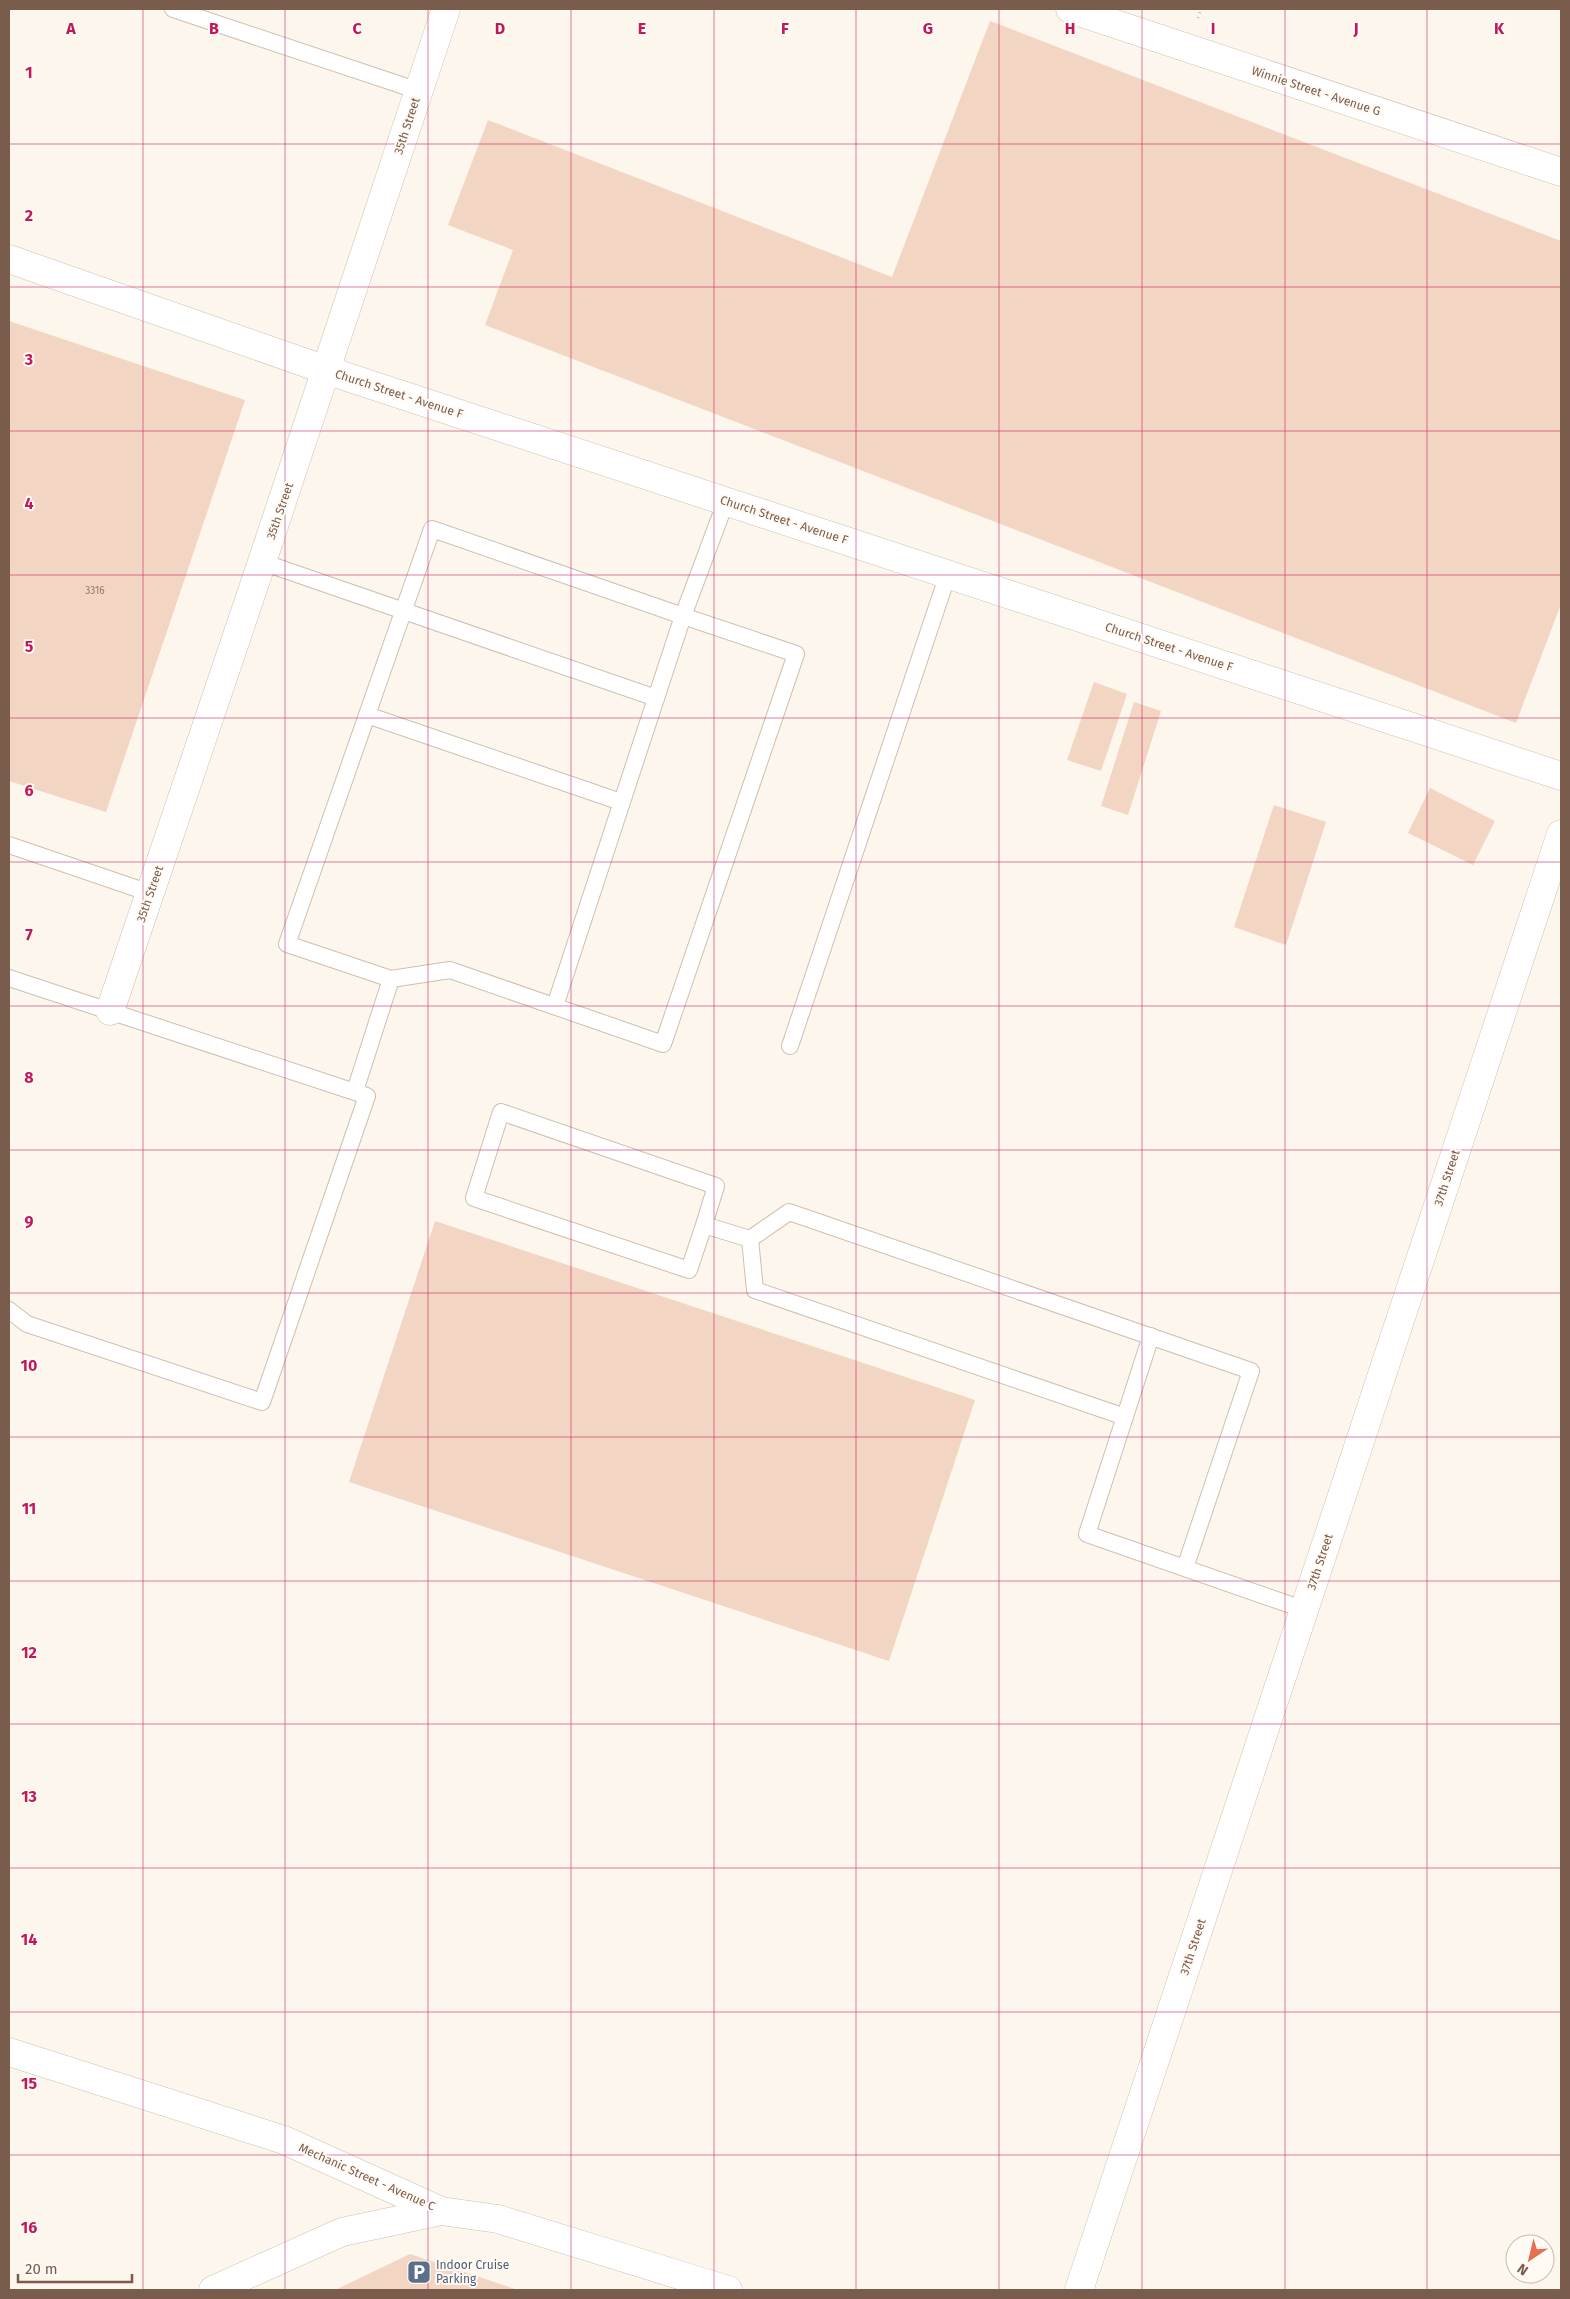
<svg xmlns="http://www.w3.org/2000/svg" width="1570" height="2299" font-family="'Fira Sans',sans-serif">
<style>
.building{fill:#f3d5c3}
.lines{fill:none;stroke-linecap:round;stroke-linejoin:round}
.service-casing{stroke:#d1beb0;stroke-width:18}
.minor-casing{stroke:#d1beb0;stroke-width:29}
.tertiary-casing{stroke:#d1beb0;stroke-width:29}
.secondary-casing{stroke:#d6c0b0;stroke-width:29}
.path{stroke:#d9b8a5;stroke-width:3;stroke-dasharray:1 4;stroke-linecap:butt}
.service{stroke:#fff;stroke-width:16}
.minor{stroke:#fff;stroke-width:28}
.tertiary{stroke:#fff;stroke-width:28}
.secondary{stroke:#fff;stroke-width:28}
.grid{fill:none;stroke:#c2185b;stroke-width:1;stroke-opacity:0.55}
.labels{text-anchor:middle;stroke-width:4;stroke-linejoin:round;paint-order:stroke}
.number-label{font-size:10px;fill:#987a6a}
.street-label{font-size:12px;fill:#7a5c4d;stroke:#fffaf3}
.service-label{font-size:12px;fill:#4e5e75;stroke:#fffaf3;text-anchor:start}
.grid-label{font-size:16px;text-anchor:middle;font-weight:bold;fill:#c2185b;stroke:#fffaf3;stroke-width:4;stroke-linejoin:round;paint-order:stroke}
</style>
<rect width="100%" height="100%" fill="#fdf6ec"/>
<g class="building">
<path d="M990,21L1561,241V604L1516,723L485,325L513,250L448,225L488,120L892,277Z"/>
<path d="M9,321L245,400L106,812L9,781Z"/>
<path d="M1094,682L1127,694L1101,771L1067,760Z"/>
<path d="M1134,702L1161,711L1128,815L1101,806Z"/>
<path d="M1430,788L1495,821L1473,865L1408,833Z"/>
<path d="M1274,805L1326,822L1286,945L1234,927Z"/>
<path d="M435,1221L975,1400L889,1661L349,1482Z"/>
<path d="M410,2254L518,2290H335Z"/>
</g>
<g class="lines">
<g class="service-casing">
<g id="service">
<path d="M173,9L419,91"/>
<path d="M262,562L656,698"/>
<path d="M367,715L621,802"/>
<path d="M9,845L150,893"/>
<path d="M9,978L367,1096L262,1402L27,1324L9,1310"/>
<path d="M391,979L287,944L432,529L683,616L726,501"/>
<path d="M790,1046L948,574"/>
<path d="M355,1091L391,979L450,970L663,1044L796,654L683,616L555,1006"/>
<path d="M704,1225L689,1270L474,1198L501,1112L716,1186L704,1225L750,1239"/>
<path d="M750,1239L789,1212L1251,1371L1185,1568"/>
<path d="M750,1239L755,1290L1125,1417"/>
<path d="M1151,1336L1087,1534L1305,1610"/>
</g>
</g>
<g class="minor-casing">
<g id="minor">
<path d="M1070,9L1561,172"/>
<path d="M110,1011L262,562L446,9"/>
<path d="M9,2052L284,2140L441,2211L498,2219L728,2290"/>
<path d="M213,2290L342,2232L441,2211"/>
</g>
</g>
<g class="tertiary-casing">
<path id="tertiary" d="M9,259L326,370L1561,776"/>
</g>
<g class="secondary-casing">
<path id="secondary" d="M1079,2290L1561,834"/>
</g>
<path class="path" d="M1198,18L1201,9"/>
<use href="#service" class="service"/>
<use href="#minor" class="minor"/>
<use href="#tertiary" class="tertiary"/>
<use href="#secondary" class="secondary"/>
</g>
<path class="grid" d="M143,9V2290M285,9V2290M428,9V2290M571,9V2290M714,9V2290M856,9V2290M999,9V2290M1142,9V2290M1285,9V2290M1427,9V2290M9,144H1561M9,287H1561M9,431H1561M9,575H1561M9,718H1561M9,862H1561M9,1006H1561M9,1150H1561M9,1293H1561M9,1437H1561M9,1581H1561M9,1724H1561M9,1868H1561M9,2012H1561M9,2155H1561"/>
<defs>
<g id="parking-square" transform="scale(1.25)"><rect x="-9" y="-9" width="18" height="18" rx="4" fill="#5c6f8a" stroke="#fffaf3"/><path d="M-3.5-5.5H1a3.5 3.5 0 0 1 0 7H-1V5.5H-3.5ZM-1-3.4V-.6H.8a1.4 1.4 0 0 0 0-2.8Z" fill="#fff"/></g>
</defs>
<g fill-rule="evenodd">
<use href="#parking-square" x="419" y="2272"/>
</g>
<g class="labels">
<g class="number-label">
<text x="95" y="594">3316</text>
</g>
<g class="street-label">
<text transform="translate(1316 91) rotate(18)" y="4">Winnie Street - Avenue G</text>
<text transform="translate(407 126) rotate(-72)" y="4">35th Street</text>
<text transform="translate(399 394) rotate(18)" y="4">Church Street - Avenue F</text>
<text transform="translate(280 511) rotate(-71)" y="4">35th Street</text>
<text transform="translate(784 520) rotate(18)" y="4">Church Street - Avenue F</text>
<text transform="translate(1169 647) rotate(18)" y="4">Church Street - Avenue F</text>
<text transform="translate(150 894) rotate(-71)" y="4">35th Street</text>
<text transform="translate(1447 1178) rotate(-72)" y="4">37th Street</text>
<text transform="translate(1320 1562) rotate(-72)" y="4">37th Street</text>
<text transform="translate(1193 1947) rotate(-72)" y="4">37th Street</text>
<text transform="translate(367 2177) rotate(24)" y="4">Mechanic Street - Avenue C</text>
</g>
<g class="service-label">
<text x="436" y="2269">Indoor Cruise<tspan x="436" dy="14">Parking</tspan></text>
</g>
</g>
<g class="grid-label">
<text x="71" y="34">A</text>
<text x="214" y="34">B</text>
<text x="357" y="34">C</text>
<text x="500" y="34">D</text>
<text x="642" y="34">E</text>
<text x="785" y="34">F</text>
<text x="928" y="34">G</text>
<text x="1070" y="34">H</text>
<text x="1213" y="34">I</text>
<text x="1356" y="34">J</text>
<text x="1499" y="34">K</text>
<text x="29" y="78">1</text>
<text x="29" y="221">2</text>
<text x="29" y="365">3</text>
<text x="29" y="509">4</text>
<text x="29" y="652">5</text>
<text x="29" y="796">6</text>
<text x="29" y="940">7</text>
<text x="29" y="1083">8</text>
<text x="29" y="1227">9</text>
<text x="29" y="1371">10</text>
<text x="29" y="1514">11</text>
<text x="29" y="1658">12</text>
<text x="29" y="1802">13</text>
<text x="29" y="1945">14</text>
<text x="29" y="2089">15</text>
<text x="29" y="2233">16</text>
</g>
<rect width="1570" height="2299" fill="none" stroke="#7a5c4d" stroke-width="20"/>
<g transform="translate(1530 2259) rotate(215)"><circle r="24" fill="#fffaf3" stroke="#cabbb1"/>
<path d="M0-4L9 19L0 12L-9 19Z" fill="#e76f51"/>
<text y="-8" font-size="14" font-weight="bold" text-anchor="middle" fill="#7a5c4d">N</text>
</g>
<path d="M18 2274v8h114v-8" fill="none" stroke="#7a5c4d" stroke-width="2.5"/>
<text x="25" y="2274" font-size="15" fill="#7a5c4d" stroke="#fffaf3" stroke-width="4" paint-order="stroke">20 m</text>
</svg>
